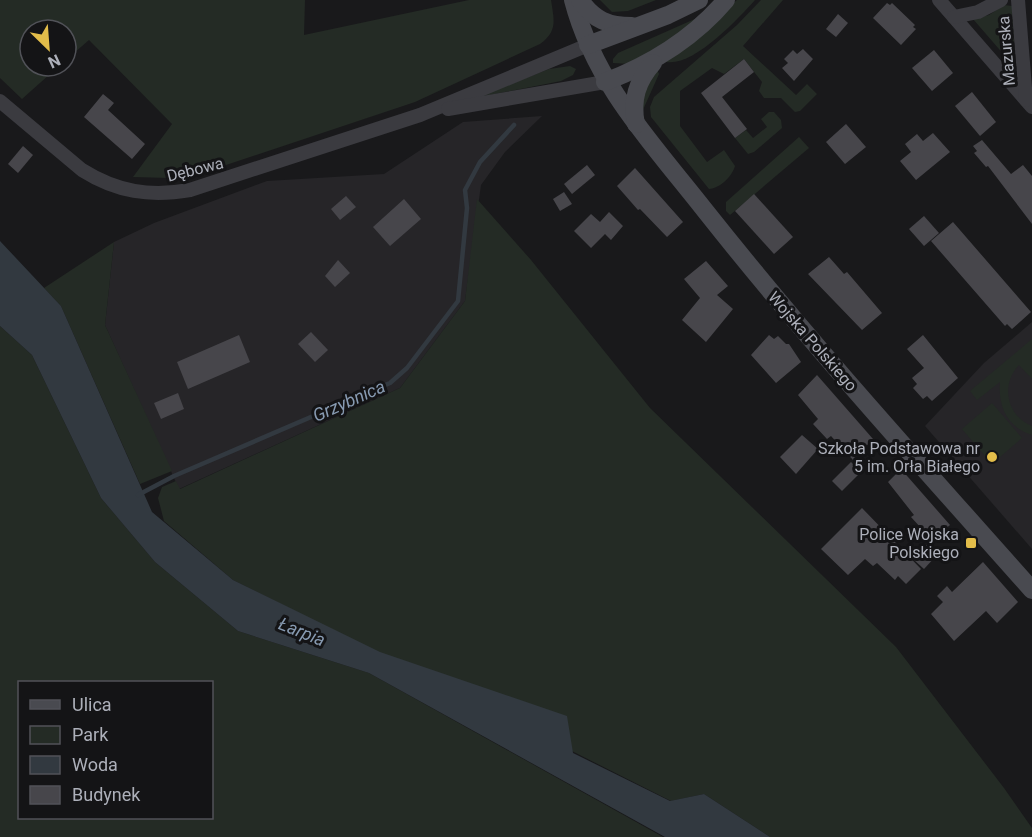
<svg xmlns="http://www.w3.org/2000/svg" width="1032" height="837" font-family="Roboto,sans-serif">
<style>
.built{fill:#262528}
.green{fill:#242b25;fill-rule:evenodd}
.water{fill:#323940}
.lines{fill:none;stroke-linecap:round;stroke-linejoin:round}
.stream{stroke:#323940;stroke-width:4.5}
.building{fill:#47464b}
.street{stroke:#3b3b40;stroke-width:14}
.secondary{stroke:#494a50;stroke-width:18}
.poi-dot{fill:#e3bd4a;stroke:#141416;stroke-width:2}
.labels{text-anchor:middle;stroke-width:6;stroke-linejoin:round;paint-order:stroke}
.street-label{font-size:16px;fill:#adb0ba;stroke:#141416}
.poi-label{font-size:16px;fill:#adb0ba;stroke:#141416;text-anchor:end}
.water-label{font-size:18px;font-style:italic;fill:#879ab1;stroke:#141416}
</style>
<rect width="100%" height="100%" fill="#19191b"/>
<g class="built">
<path d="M542,116L505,152L481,185L465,301L400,388L179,489L105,325L114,242L154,223L267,181L384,174L463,122Z"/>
<path d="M1032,322V549L925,426L984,363Z"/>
</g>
<g class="green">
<path d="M0,0H305L304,35L469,0H551C554,20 558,31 540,44L415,102L223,166L169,178L133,177L172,124L89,40L66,60V30H30V66H59L22,99L0,78Z"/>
<path d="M600,0H656L628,11L612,12Z"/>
<path d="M737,0H755C738,19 693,67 666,62Z"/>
<path d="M761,0H783L743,46L796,95L807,84L817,94L800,111L795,112L781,98H764L759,91L762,82L744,59L724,74L712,68L680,91V126L707,162L724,150L735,166C732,177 720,188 709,189L651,117L650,107L654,97L737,25Z"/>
<path d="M1004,5L1012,6L1015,60L1012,64L973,19L989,15Z"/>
<path d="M697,18L688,32L630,64L613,63V59L618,53Z"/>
<path d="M570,66L576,69L573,75L561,81L475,98L549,69Z"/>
<path d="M657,69L659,74L642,112L644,83Z"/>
<path d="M769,112H774L781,120L782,128L754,152L748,154L735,138L746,130L753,138L767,127L761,119Z"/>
<path d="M799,137L809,148L730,215L726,211V202Z"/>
<path d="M477,199L531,260L650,408L896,647L1004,788L1032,828V837H770L704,794L671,801L233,580L164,521L158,498L162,487L176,481L180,489L400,388L465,301Z"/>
<path d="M114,242L105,325L172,471L140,484L61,306L44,288Z"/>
<path d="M0,326L32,355L101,498L155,562L238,631L369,673L663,837H0ZM20,682H212V818H20Z"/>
<path d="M1032,339V379L1019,365C1000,385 1007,416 1032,426V435C1007,427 998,407 1000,382L977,400L970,391Z"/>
<path d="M992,403L1022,438L992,464L962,429Z"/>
</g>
<path class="water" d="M0,241L61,306L152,512L233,580L380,652L567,716L573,753L670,801L704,794L770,837H665L369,673L238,631L155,562L101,498L32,355L0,326Z"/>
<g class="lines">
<path class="stream" d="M138,495L174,476L390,383L407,368L458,301L467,208L465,190L480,162L514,125"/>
</g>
<g class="building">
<path d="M887,3L890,5L892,3L915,25L913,27L916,29L901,45L873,18Z"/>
<path d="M838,14L848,23L836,37L826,29Z"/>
<path d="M803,49L813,59L794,81L782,68L788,63L784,59L793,50L797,54Z"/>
<path d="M934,50L953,73L932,91L912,68Z"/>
<path d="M744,59L754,72L722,97L747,129L735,138L701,93Z"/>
<path d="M972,92L996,122L980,136L955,106Z"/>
<path d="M103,94L114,103L108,110L145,144L132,159L84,117Z"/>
<path d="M846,124L866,147L845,164L826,142Z"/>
<path d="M933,133L950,152L916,180L900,161L911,152L905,144L917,134L923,141Z"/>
<path d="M982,140L1011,174L1023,165L1032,176V224L988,166L986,167L974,153L977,151L973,146Z"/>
<path d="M23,146L33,155L18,173L8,164Z"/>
<path d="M587,165L595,175L572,194L564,184Z"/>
<path d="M635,168L683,222L667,237L640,209L638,210L617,186Z"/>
<path d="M564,192L572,204L560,211L553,199Z"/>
<path d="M754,194L793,237L774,254L735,211Z"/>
<path d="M346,196L356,207L340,220L331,209Z"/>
<path d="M404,199L421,219L390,246L373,227Z"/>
<path d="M609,212L623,226L611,240L605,234L591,248L574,231L591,214L600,222Z"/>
<path d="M924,216L939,233L924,246L909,229Z"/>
<path d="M953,222L1031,312L1012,329L1007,324L1005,326L931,241Z"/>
<path d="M829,257L844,274L847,272L882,313L862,330L808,274Z"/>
<path d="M338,260L350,273L335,287L325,276Z"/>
<path d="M706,261L728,286L717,295L733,309L706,342L682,320L700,298L684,279Z"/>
<path d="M311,332L328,350L315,362L298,344Z"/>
<path d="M239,335L250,362L188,389L177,362Z"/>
<path d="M769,335L774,339L778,336L786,344H789L801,362L776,383L751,355Z"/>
<path d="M923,335L958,378L932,401L927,396L923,399L913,388L917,384L912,378L924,368L907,349Z"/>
<path d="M817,375L873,439L853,460L831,436L827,439L813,424L818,419L798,395Z"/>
<path d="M178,393L184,409L161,419L154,403Z"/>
<path d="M802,435L818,449L796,474L780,457Z"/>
<path d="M851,462L861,472L842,491L832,481Z"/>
<path d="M901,469L950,525L932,540L911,517L914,515L888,482Z"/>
<path d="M862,508L921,569L906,584L898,576L895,580L877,563L873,566L865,559L848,575L821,549Z"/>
<path d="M927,545L937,555L924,569L914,560Z"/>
<path d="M983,562L1018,602L997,623L986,611L954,641L931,614L943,602L937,596L947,586L952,592Z"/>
</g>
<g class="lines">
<g class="street">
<path d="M939,0L1032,107"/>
<path d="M1018,0L1026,100"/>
<path d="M954,17L978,12L1001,0"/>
<path d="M0,101L82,170C117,192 150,197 190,190L420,115L588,45"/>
<path d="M448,109L605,82"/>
</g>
<g class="secondary">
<path d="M573,0C595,85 654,145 707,213C810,343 922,466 1032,590"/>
<path d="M580,0C594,20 608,26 632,26"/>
<path d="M588,45L668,15L699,0"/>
<path d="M605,82C652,64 693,39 726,0"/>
<path d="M636,124C631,100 637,81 653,63"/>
</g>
</g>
<g class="poi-dot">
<circle cx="992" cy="457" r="6"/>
<rect x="965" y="537" width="12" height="12" rx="3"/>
</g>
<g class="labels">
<g class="street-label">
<text transform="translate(1006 51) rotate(-95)" y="6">Mazurska</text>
<text transform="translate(195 169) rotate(-14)" y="6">Dębowa</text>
<text transform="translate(813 341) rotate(49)" y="6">Wojska Polskiego</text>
</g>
<g class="poi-label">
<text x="980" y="454">Szkoła Podstawowa nr<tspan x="980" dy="18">5 im. Orła Białego</tspan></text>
<text x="959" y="540">Police Wojska<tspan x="959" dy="18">Polskiego</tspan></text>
</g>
<g class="water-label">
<text transform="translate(349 401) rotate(-24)" y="6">Grzybnica</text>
<text transform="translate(302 632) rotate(22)" y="6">Łarpia</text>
</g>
</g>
<rect x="18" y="681" width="195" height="138" fill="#141416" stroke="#515258" stroke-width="1.5"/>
<rect x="30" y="700" width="30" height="9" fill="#494a50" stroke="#515258" stroke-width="1.5"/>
<text x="72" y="711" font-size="18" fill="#adb0ba">Ulica</text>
<rect x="30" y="726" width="30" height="18" fill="#242b25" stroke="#515258" stroke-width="1.5"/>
<text x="72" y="741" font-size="18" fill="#adb0ba">Park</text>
<rect x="30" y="756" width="30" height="18" fill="#323940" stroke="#515258" stroke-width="1.5"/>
<text x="72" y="771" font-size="18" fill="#adb0ba">Woda</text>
<rect x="30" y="786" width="30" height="18" fill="#47464b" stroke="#515258" stroke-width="1.5"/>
<text x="72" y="801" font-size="18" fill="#adb0ba">Budynek</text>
<g transform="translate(48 48) rotate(155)"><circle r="28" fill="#141416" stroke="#515258" stroke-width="1.5"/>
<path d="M0-4.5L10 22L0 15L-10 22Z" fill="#e3bd4a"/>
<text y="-9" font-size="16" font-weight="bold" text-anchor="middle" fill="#adb0ba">N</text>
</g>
</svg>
